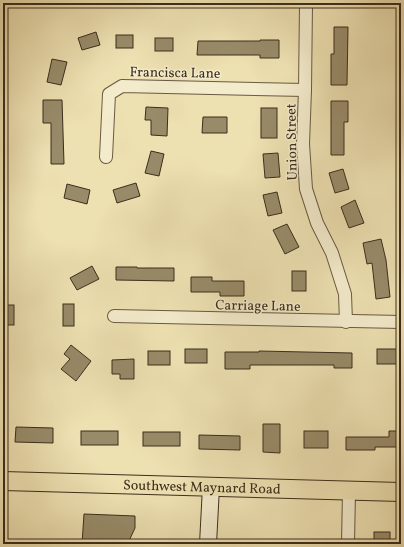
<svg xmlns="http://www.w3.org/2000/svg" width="404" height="547" font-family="Vollkorn,serif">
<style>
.building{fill:#988b69;stroke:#3c2e1c}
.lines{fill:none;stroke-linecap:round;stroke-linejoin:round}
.street-casing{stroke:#685a41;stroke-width:14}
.secondary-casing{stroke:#3c2e1c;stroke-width:18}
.primary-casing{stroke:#3c2e1c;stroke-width:20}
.street{stroke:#f3ebcc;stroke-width:12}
.secondary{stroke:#f3ebcc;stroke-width:16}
.primary{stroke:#ede0b1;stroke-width:18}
.labels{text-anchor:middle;stroke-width:3;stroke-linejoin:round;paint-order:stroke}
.street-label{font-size:14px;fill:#3c2e1c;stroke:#f3ebcc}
</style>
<rect width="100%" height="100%" fill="#ede0b1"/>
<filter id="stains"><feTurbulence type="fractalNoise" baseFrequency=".005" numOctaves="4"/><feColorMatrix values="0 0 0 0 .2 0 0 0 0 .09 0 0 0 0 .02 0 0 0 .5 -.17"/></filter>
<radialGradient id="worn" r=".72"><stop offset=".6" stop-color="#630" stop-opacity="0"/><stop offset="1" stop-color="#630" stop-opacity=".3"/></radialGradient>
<g class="building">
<path d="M334,27H348L347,85H331V54H334Z"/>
<path d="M96,32L100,45L82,50L78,38Z"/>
<rect x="116" y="35" width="17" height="13"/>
<rect x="155" y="38" width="18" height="13"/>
<path d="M260,40H279V58H260V55H197L198,41H260Z"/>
<path d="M52,59L67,62L61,85L47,82Z"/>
<path d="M43,100H62L64,164H51V123H43Z"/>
<path d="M331,101H348V122H344V155H331Z"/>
<path d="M146,107L168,108L167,136L151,135V120H145Z"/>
<rect x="261" y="108" width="16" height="30"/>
<path d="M203,117H227V133H202Z"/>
<path d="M151,151L164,154L159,176L145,173Z"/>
<path d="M278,153L280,177L265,178L263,154Z"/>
<path d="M343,169L349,189L335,193L329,173Z"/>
<path d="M136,183L140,196L117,203L113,190Z"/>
<path d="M67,184L90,190L87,204L64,198Z"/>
<path d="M277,192L282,213L268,216L263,195Z"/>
<path d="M355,200L364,223L349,228L341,207Z"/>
<path d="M287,224L299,247L285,254L273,230Z"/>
<path d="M381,239L386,260L390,297L376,299L372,263L367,264L363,243Z"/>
<path d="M92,266L99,279L77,290L70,278Z"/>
<path d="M116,267H137V268H174V281L116,280Z"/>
<rect x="292" y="271" width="14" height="20"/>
<path d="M191,277H212V281H244V296H220V292H191Z"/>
<rect x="63" y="304" width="11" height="22"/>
<rect x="3" y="305" width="11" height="20"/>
<path d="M71,345L91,361L76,381L61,369L70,359L64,354Z"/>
<rect x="185" y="349" width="22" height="14"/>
<rect x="377" y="349" width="22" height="15"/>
<rect x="148" y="351" width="22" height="14"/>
<path d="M259,351L352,353V368H334V365H250V369H225V352H259Z"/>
<path d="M134,359V379H120V374H112V360Z"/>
<path d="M263,424H280V453L263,452Z"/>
<path d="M16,427L53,428V443L15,442Z"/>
<rect x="81" y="431" width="37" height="14"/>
<rect x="304" y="431" width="24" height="17"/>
<path d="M389,431H401V447H375V450H346V437H389Z"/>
<rect x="143" y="432" width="37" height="14"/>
<path d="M199,435L240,436V450L199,449Z"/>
<path d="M84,514L135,516V528L128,543L100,542V544H82Z"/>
<rect x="374" y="532" width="16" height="12"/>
</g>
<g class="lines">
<g class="street-casing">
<g id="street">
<path d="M306,3L305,90L303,144L306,189L317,223L332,253L345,294L346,322"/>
<path d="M106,157L109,94L122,86L305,90"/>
<path d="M114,316L401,322"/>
<path d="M348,544L349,491"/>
</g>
</g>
<g class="secondary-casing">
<path id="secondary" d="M208,544L211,487"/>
</g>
<g class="primary-casing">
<g id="primary">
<path id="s1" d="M3,481L401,492"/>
</g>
</g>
<use href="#street" class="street"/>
<use href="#secondary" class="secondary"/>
<use href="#primary" class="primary"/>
</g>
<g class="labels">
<g class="street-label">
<text transform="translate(175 72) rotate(1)" y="5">Francisca Lane</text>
<text transform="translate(291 142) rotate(-91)" y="5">Union Street</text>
<text transform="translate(258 305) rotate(1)" y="5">Carriage Lane</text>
<text dy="5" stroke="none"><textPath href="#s1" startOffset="199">Southwest Maynard Road</textPath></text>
</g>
</g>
<rect width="404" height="547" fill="none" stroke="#ede0b1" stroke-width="16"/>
<rect x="4" y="4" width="396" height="539" fill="none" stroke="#3c2e1c" stroke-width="2"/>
<rect x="8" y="8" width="388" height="531" fill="none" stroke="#3c2e1c"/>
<rect width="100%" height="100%" filter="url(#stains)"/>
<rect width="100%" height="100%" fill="url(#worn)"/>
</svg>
